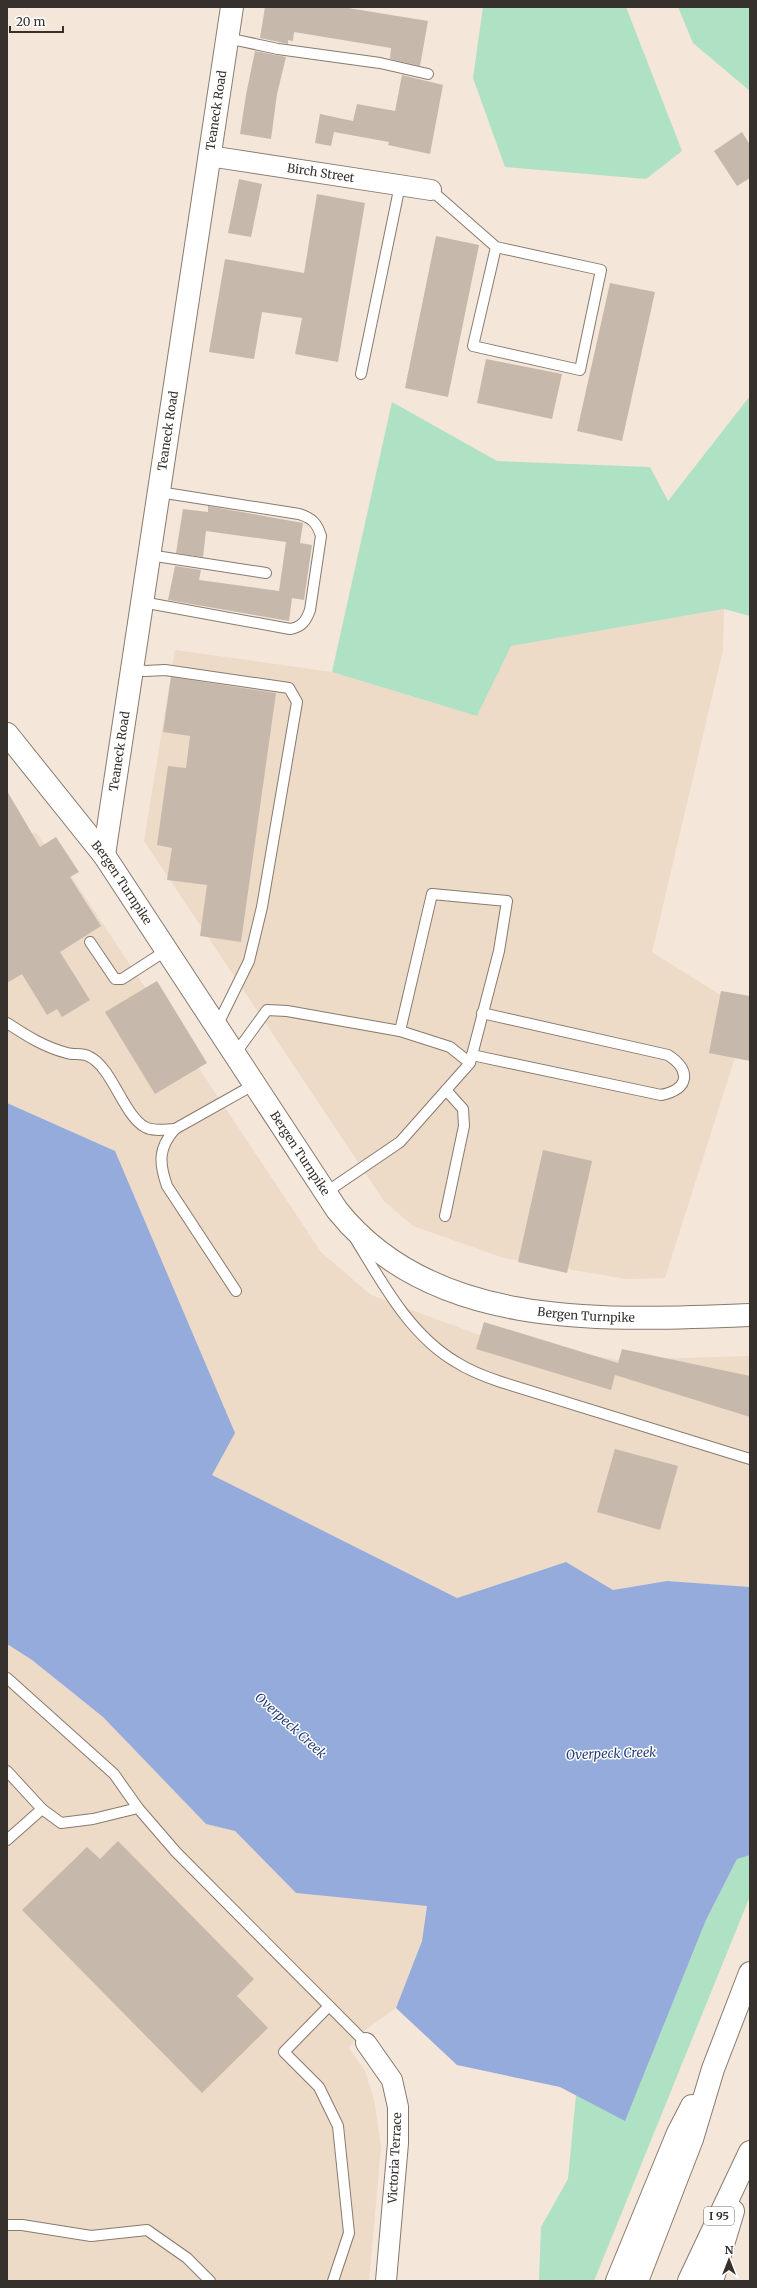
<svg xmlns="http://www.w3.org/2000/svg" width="757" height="2288" font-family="Merriweather,serif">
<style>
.built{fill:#eddac7}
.green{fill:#afe1c5}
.water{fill:#94abdc}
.building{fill:#c6b9ac}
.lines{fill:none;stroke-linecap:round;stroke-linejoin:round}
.lane-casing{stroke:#877b6f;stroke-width:12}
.street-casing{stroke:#877b6f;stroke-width:22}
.secondary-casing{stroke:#877b6f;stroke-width:24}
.highway-casing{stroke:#877b6f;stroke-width:24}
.lane{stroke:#fff;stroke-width:10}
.street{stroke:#fff;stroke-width:20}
.secondary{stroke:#fff;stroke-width:22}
.highway{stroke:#fff;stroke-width:22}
.labels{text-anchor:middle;stroke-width:3;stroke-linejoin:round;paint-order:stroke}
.shield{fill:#fff;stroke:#726f6b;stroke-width:1}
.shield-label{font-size:11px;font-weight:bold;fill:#36312c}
.street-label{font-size:12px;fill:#36312c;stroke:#fff}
.water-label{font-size:13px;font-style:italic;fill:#253e79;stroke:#fff}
</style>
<rect width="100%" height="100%" fill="#f4e6d9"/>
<g class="built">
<path d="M724,609L723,650L652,952L749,1013L665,1278L626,1279L504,1258L413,1226L384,1201L144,841L175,650L332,672L477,716L510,646Z"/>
<path d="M35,832L71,876L321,1252L371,1295L485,1337L618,1360L750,1356V1587L667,1581L613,1590L566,1562L457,1598L212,1475L115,1151L7,1103V852Z"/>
<path d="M7,1644L32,1660L103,1717L206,1824L235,1831L296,1893L427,1906L422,1941L396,2008L358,2035L349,2048L365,2071L374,2099L381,2147L369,2281H7Z"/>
</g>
<g class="green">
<path d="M483,7H626L682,151L646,179L505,167L473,78Z"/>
<path d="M678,7H750V91L693,43Z"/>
<path d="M750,396V616L724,609L511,646L477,716L332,672L392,402L497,461L650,467L668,501Z"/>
<path d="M744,1855H750V1896L594,2281H539L541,2227L568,2179L576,2095L625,2120L706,1920L737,1859Z"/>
</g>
<path class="water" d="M7,1103L115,1151L235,1433L212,1475L457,1598L566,1562L613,1590L667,1581L750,1587V1855L737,1859L706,1920L625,2121L560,2087L457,2065L396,2008L422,1941L427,1906L296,1893L235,1831L206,1824L103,1717L32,1660L7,1644Z"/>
<g class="building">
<path d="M265,7H342L428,21L420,66L390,59L391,48L294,32L293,41L288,40V44L260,38Z"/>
<path d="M255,51L286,57L277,94L271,139L240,134L246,95Z"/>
<path d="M402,75L443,85L430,154L388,145L389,142L334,132L331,146L315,143L320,114L353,121L357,104L395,111Z"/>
<path d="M742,132L750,145V178L737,186L714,151Z"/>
<path d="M239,179L262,184L251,237L228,233Z"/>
<path d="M317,194L365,203L338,362L295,354L302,318L262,312L254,359L209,352L225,259L304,273Z"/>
<path d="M436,236L479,245L448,397L405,388Z"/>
<path d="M610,283L655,292L622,441L577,431Z"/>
<path d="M486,359L562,374L552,419L477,403Z"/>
<path d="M208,506L303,523L300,543L312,545L304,600L292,598L289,621L168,600L175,566L201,570L199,580L279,591L286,542L206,531L203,557L176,553L183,509L208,512Z"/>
<path d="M171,677L276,693L241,942L200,936L207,885L167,880L172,848L157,845L168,766L186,768L190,736L163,732Z"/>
<path d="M7,791L40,847L56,837L79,872L70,877L101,926L60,952L90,1000L62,1017L57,1009L47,1015L22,974L7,983Z"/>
<path d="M157,981L207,1063L155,1094L105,1012Z"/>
<path d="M721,991L750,996V1061L709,1053Z"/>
<path d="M543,1150L592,1161L567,1273L518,1262Z"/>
<path d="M484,1322L618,1363L622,1349L750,1376V1417L615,1375L611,1390L476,1349Z"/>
<path d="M615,1449L678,1466L660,1530L597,1512Z"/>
<path d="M118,1841L254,1979L237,1996L268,2028L202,2093L22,1910L87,1847L100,1859Z"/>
</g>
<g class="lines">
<g class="lane-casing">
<g id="lane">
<path d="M227,38L278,49L380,63L428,74"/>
<path d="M431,190L496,247L601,270L580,370L473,346L496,247"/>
<path d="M361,374L400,185"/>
<path d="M149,555L266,573"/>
<path d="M142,602L290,629C302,627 306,621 310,610L321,536C317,523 312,518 299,514L159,492"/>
<path d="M132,669L145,671L165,670L289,688L297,702L262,907L249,961L217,1026"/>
<path d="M90,942L115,979H122L167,950"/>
<path d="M7,1023C27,1036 44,1047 67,1053C73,1055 82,1053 88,1056C112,1066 123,1115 145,1127C154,1132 166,1129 175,1129"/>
<path d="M235,1054L267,1010L287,1011L400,1031"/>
<path d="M472,1055L661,1095C690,1089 691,1070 668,1055L482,1013"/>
<path d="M325,1193L400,1142L470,1063L499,951L507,901L432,894L400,1031L450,1047L470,1063"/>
<path d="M445,1216L464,1126L463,1109L446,1090"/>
<path d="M356,1240C383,1284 410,1335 456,1362C470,1371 486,1377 501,1382L750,1459"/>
<path d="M236,1291L167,1186C159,1163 158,1148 175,1129L255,1084"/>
<path d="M7,1678L114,1774L138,1808L176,1852L366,2043"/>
<path d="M7,1771L42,1809L61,1823L93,1819L138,1808"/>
<path d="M7,1840L42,1809"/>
<path d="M329,2006L284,2052L319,2087L338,2126L349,2233L333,2281"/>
<path d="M7,2225H22L91,2236L147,2230L187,2258L210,2281"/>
</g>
</g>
<g class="street-casing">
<g id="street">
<path id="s1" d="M209,156L431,190"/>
<path d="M366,2043L392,2080L398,2107V2143L386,2281"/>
</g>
</g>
<g class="secondary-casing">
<g id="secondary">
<path id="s2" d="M7,734L104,855L337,1210C434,1332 610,1320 750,1315"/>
<path id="s3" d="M104,855L232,7"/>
</g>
</g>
<g class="highway-casing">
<g id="highway">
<path d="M617,2281L678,2133L692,2106"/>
<path d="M637,2281L692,2139L713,2069L750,1973"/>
<path d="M689,2281L750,2152"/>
<path d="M712,2281L733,2211"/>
</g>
</g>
<use href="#lane" class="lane"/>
<use href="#street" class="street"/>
<use href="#secondary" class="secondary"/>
<use href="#highway" class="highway"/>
</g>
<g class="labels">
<rect class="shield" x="704" y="2207" width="30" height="18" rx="3"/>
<g class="shield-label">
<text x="719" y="2220">I 95</text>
</g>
<g class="street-label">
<text dy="4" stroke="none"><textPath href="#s3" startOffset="753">Teaneck Road</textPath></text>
<text dy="4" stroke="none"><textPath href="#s1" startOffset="113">Birch Street</textPath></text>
<text dy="4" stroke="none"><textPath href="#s3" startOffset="429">Teaneck Road</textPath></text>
<text dy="4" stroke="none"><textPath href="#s3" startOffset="105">Teaneck Road</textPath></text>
<text dy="4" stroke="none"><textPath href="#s2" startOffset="188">Bergen Turnpike</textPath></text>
<text dy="4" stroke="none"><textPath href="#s2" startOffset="512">Bergen Turnpike</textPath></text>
<text dy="4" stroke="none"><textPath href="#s2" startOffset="859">Bergen Turnpike</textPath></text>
<text transform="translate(395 2158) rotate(-87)" y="4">Victoria Terrace</text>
</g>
<g class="water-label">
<text transform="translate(291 1725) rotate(42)" y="5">Overpeck Creek</text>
<text transform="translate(611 1753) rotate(-2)" y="5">Overpeck Creek</text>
</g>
</g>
<rect width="757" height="2288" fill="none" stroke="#36312c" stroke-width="16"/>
<g transform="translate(729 2260)" stroke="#ffffff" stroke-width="3" paint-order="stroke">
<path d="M0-3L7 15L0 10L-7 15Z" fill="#36312c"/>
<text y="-6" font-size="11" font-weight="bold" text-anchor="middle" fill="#36312c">N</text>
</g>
<path d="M10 26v6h53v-6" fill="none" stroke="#36312c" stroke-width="2"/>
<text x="16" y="26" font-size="12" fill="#36312c" stroke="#ffffff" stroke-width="3" paint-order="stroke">20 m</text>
</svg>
